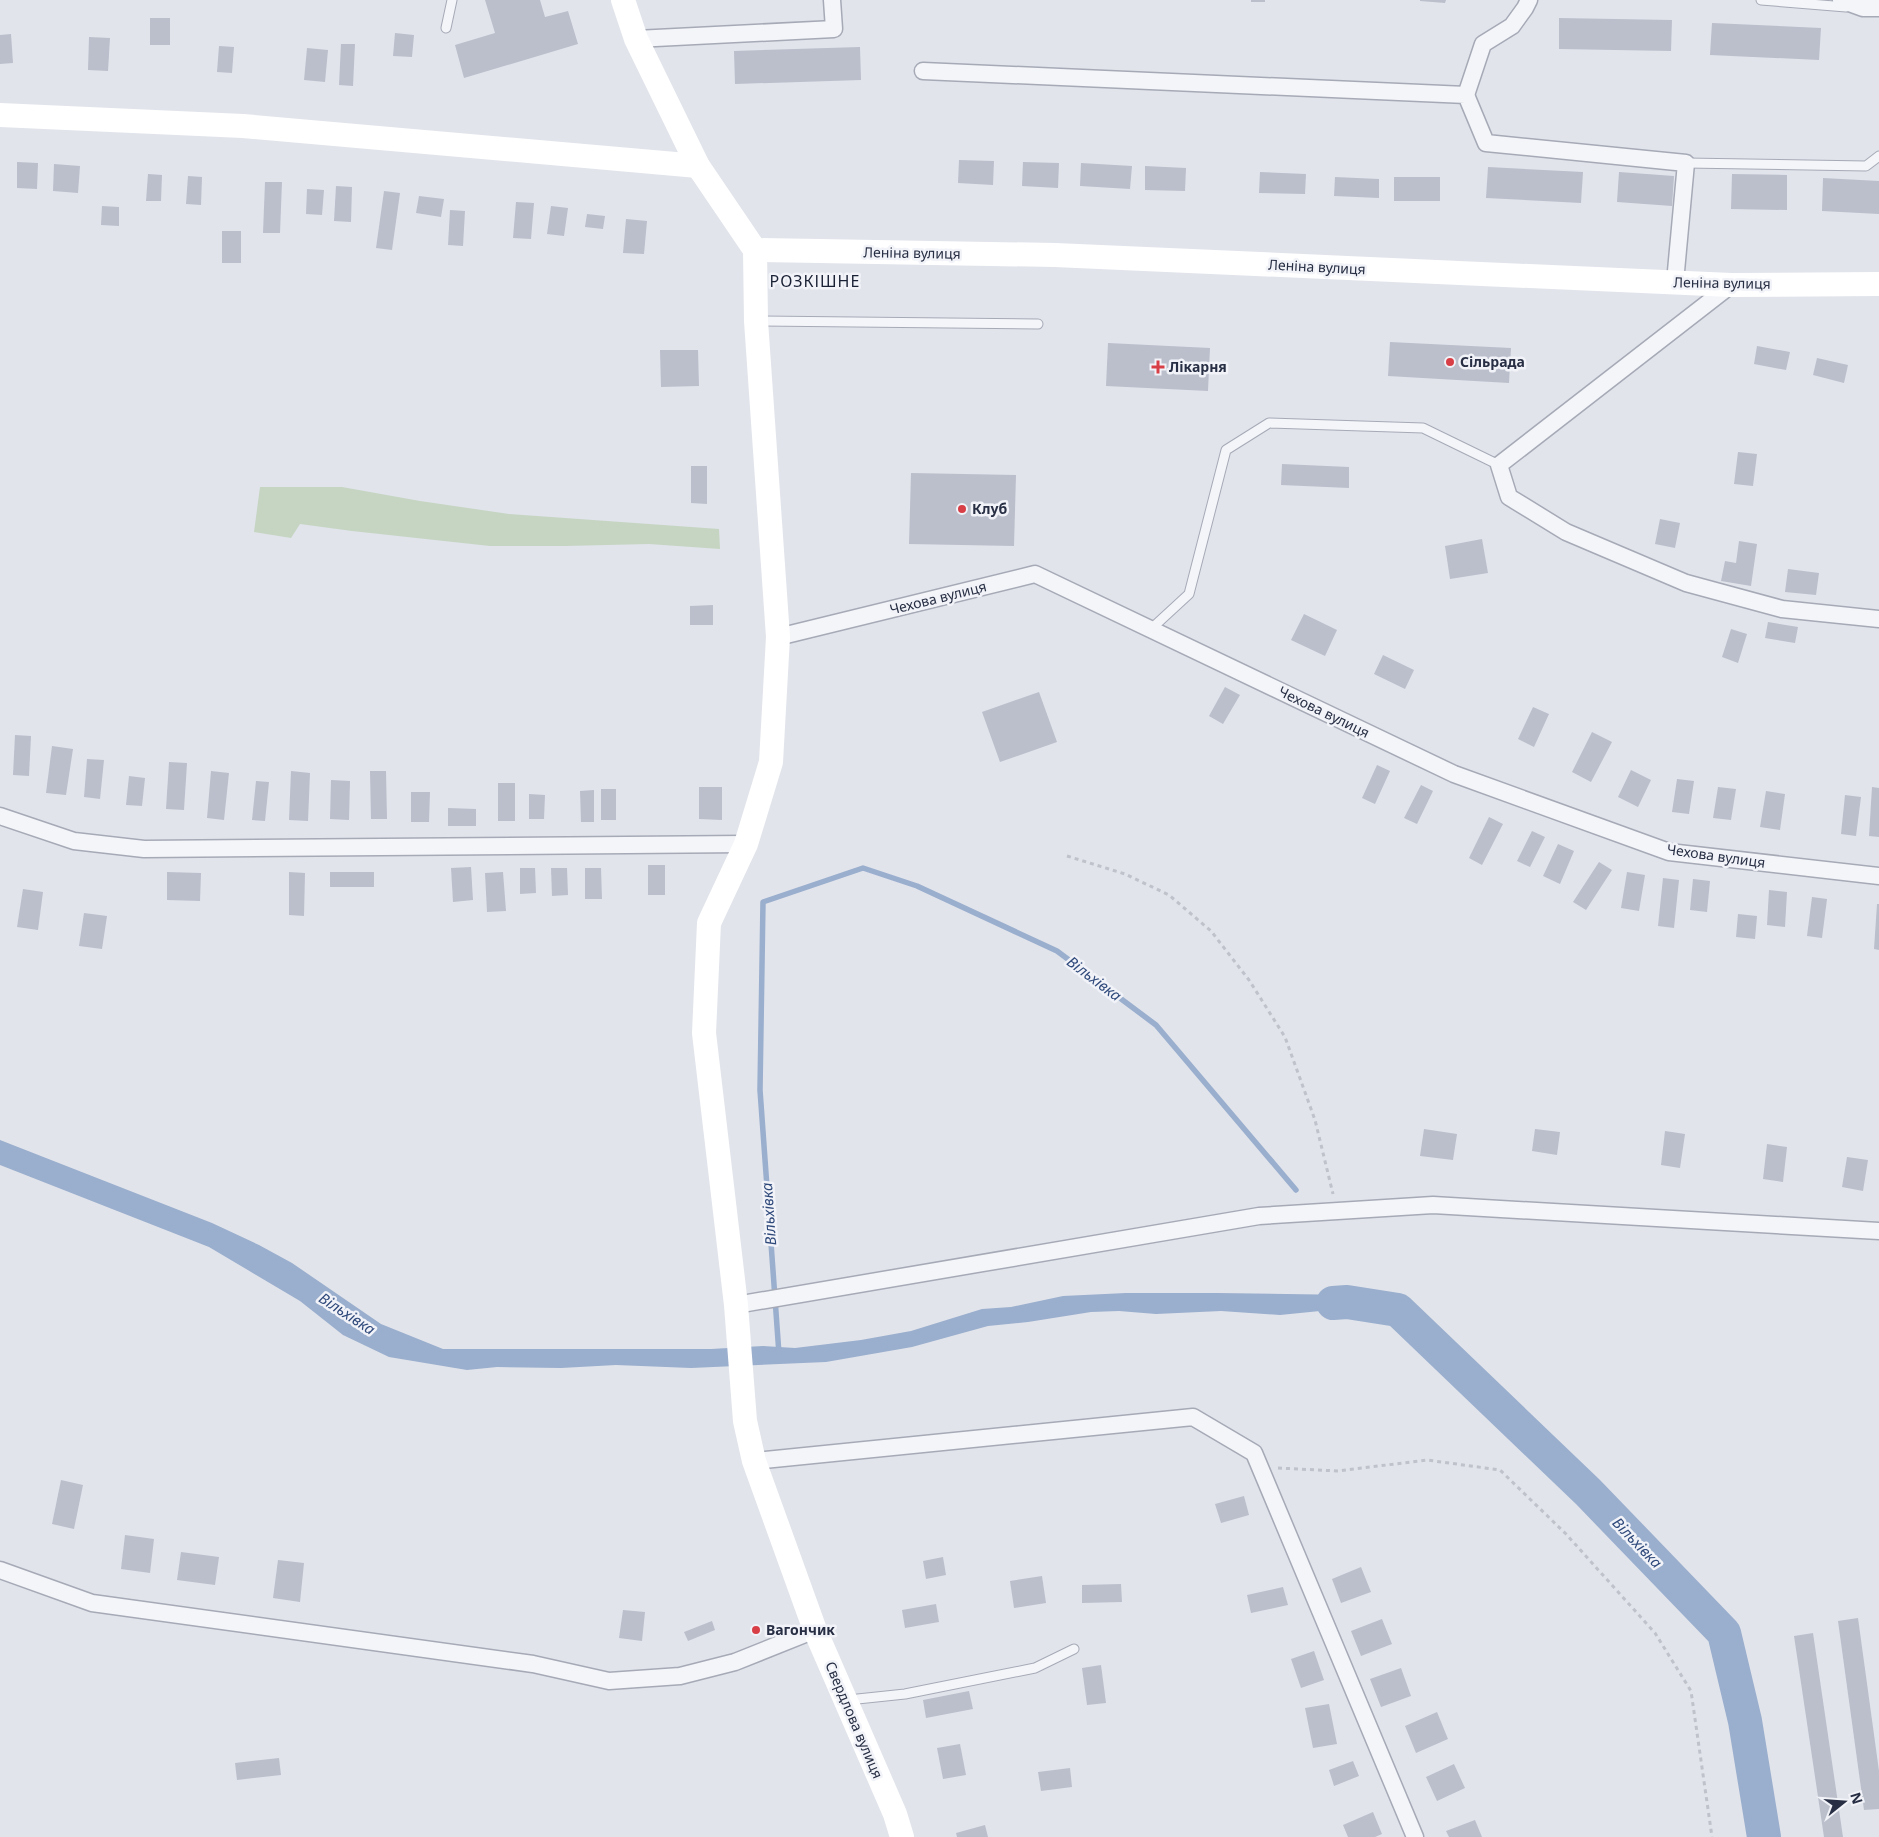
<svg xmlns="http://www.w3.org/2000/svg" width="1879" height="1837" font-family="'Noto Sans',sans-serif">
<style>
.green{fill:#c5d5c2}
.water{fill:#9aaecd}
.lines{fill:none;stroke-linecap:round;stroke-linejoin:round}
.stream{stroke:#9aaecd;stroke-width:5.5}
.river{stroke:#9aaecd;stroke-width:34}
.building{fill:#bbbfcb}
.lane-casing{stroke:#a6aab6;stroke-width:11}
.street-casing{stroke:#a6aab6;stroke-width:19}
.path{stroke:#bfc2ca;stroke-width:3;stroke-dasharray:4 4;stroke-linecap:butt}
.lane{stroke:#f4f5f9;stroke-width:9}
.street{stroke:#f4f5f9;stroke-width:16}
.secondary{stroke:#fff;stroke-width:24}
.poi-dot{fill:#d83e46;stroke:#f1f3f8;stroke-width:2}
.labels{text-anchor:middle;stroke-width:5;stroke-linejoin:round;paint-order:stroke}
.street-label{font-size:14px;fill:#282f44;stroke:#f1f3f8}
.poi-label{font-size:14px;font-weight:bold;fill:#282f44;stroke:#f1f3f8;text-anchor:start}
.water-label{font-size:15px;font-style:italic;fill:#2f497b;stroke:#f1f3f8}
.quarter-label{font-size:16px;letter-spacing:1px;fill:#1a2135;stroke:#f1f3f8}
</style>
<rect width="100%" height="100%" fill="#e1e4eb"/>
<path class="green" d="M260,487H342L420,501L509,514L719,529L720,549L649,544L565,546H490L352,531L300,524L291,538L254,532Z"/>
<path class="water" d="M0,1140L212,1223L259,1245L292,1263L381,1324L443,1349H711L763,1346L795,1348L861,1340L911,1331L982,1309L1011,1307L1063,1296L1126,1293H1217L1351,1295L1380,1299L1376,1312L1330,1310L1280,1315L1221,1311L1156,1314L1119,1311L1091,1312L1028,1322L988,1326L912,1347L826,1362L691,1368L616,1365L561,1368L497,1367L467,1370L389,1357L343,1335L300,1301L209,1247L0,1165Z"/>
<g class="lines">
<path class="stream" d="M779,1354L760,1090L763,902L863,868L917,886L1057,951L1156,1025L1296,1190"/>
<path class="river" d="M1333,1303L1347,1302L1398,1310L1588,1492L1724,1633L1745,1721L1764,1837"/>
</g>
<g class="building">
<path d="M485,0H540L545,17L568,11L578,44L464,78L455,45L495,33Z"/>
<rect x="1251" y="0" width="14" height="2"/>
<path d="M1420,0H1446L1445,3L1420,1Z"/>
<rect x="150" y="18" width="20" height="27"/>
<path d="M1559,18L1672,20L1671,51L1559,49Z"/>
<path d="M1712,23L1821,28L1819,60L1710,55Z"/>
<path d="M395,33L414,35L412,57L393,56Z"/>
<path d="M11,34L13,63L0,64V35Z"/>
<path d="M89,37L110,38L108,71L88,70Z"/>
<path d="M341,44H355L353,86L339,85Z"/>
<path d="M219,46L234,47L232,73L217,72Z"/>
<path d="M860,47L861,80L735,84L734,51Z"/>
<path d="M307,48L328,50L325,82L304,80Z"/>
<path d="M959,160L994,161L993,185L958,183Z"/>
<path d="M17,162L38,163L37,189L17,188Z"/>
<path d="M1023,162L1059,163L1058,188L1022,186Z"/>
<path d="M1081,163L1132,166L1130,189L1080,186Z"/>
<path d="M54,164L80,166L78,193L53,191Z"/>
<path d="M1145,166L1186,168L1185,191L1145,190Z"/>
<path d="M1488,167L1583,172L1581,203L1486,198Z"/>
<path d="M1260,172L1306,174L1305,194L1259,193Z"/>
<path d="M1619,172L1674,176L1672,206L1617,202Z"/>
<path d="M148,174L162,175L161,201H146Z"/>
<path d="M1732,174L1787,175V210L1731,209Z"/>
<path d="M188,176L202,177L201,205L186,204Z"/>
<path d="M1335,177L1379,179V198L1334,196Z"/>
<rect x="1394" y="177" width="46" height="24"/>
<path d="M1823,178L1879,181V214L1822,211Z"/>
<path d="M265,182H282L280,233H263Z"/>
<path d="M336,186L352,187L351,222L334,221Z"/>
<path d="M307,189L324,190L322,215L306,214Z"/>
<path d="M384,191L400,193L392,250L376,248Z"/>
<path d="M419,196L444,199L441,217L416,213Z"/>
<path d="M516,202L534,203L531,239L513,238Z"/>
<path d="M102,206L119,207V226L101,225Z"/>
<path d="M551,206L568,208L564,236L547,234Z"/>
<path d="M450,210L465,211L463,246L448,245Z"/>
<path d="M587,214L605,216L603,229L585,227Z"/>
<path d="M626,219L647,221L644,254L623,253Z"/>
<rect x="222" y="231" width="19" height="32"/>
<path d="M1390,342L1511,348L1509,383L1388,376Z"/>
<path d="M1108,343L1210,348L1208,391L1106,386Z"/>
<path d="M1757,346L1790,352L1786,370L1754,364Z"/>
<path d="M660,350H698L699,386L661,387Z"/>
<path d="M1817,358L1848,365L1844,383L1813,375Z"/>
<path d="M1738,452L1757,454L1753,486L1734,484Z"/>
<path d="M1282,464L1349,467V488L1281,485Z"/>
<path d="M691,466H707V504L691,503Z"/>
<path d="M911,473L1016,475L1014,546L909,544Z"/>
<path d="M1660,519L1680,523L1675,548L1655,544Z"/>
<path d="M1482,539L1488,573L1450,579L1445,546Z"/>
<path d="M1739,541L1757,544L1751,586L1721,581L1725,561L1736,563Z"/>
<path d="M1788,569L1819,573L1816,595L1785,592Z"/>
<path d="M713,605V625H690V606Z"/>
<path d="M1304,614L1337,630L1325,656L1291,640Z"/>
<path d="M1768,622L1798,627L1795,643L1765,638Z"/>
<path d="M1731,629L1747,634L1738,663L1722,657Z"/>
<path d="M1383,655L1414,670L1405,689L1374,674Z"/>
<path d="M1225,687L1240,695L1223,724L1209,716Z"/>
<path d="M1039,692L1057,742L1000,762L982,712Z"/>
<path d="M1533,707L1549,714L1534,747L1518,739Z"/>
<path d="M1592,732L1612,742L1591,782L1572,772Z"/>
<path d="M15,735L31,736L29,776L13,775Z"/>
<path d="M52,746L73,749L66,795L46,793Z"/>
<path d="M87,759L104,760L100,799L84,797Z"/>
<path d="M169,762L187,763L184,810L166,809Z"/>
<path d="M1377,765L1390,771L1375,804L1362,798Z"/>
<path d="M1631,770L1651,780L1638,807L1618,797Z"/>
<path d="M211,771L229,773L224,820L207,818Z"/>
<path d="M291,771L310,773L308,821L289,820Z"/>
<path d="M370,771H386L387,819H371Z"/>
<path d="M129,776L145,778L142,806L126,805Z"/>
<path d="M1677,779L1694,781L1689,814L1672,812Z"/>
<path d="M331,780L350,781L349,820L330,819Z"/>
<path d="M256,781L269,782L265,821L252,820Z"/>
<rect x="498" y="783" width="17" height="38"/>
<path d="M1421,785L1433,791L1417,824L1404,818Z"/>
<path d="M699,787H722V820L699,819Z"/>
<path d="M1718,787L1736,789L1731,820L1713,818Z"/>
<path d="M1872,787L1879,788V837L1869,836Z"/>
<rect x="601" y="789" width="15" height="31"/>
<path d="M594,790V822H581L580,791Z"/>
<path d="M1766,791L1785,794L1780,830L1760,827Z"/>
<path d="M411,792H430L429,822H411Z"/>
<path d="M529,794L545,795L544,819H529Z"/>
<path d="M1845,795L1861,797L1856,836L1841,834Z"/>
<path d="M448,808L476,809V826H448Z"/>
<path d="M1489,817L1503,824L1482,865L1469,858Z"/>
<path d="M1532,831L1545,837L1530,867L1517,861Z"/>
<path d="M1558,844L1574,851L1560,884L1543,876Z"/>
<path d="M1599,862L1612,870L1586,910L1573,902Z"/>
<rect x="648" y="865" width="17" height="30"/>
<path d="M471,867L473,900L453,902L451,868Z"/>
<path d="M520,868H535L536,893L520,894Z"/>
<path d="M551,868H567L568,895L552,896Z"/>
<path d="M585,868H601L602,899H585Z"/>
<path d="M167,872L201,873L200,901L167,900Z"/>
<path d="M289,872L305,873L304,916L289,915Z"/>
<rect x="330" y="872" width="44" height="15"/>
<path d="M503,872L506,911L487,912L485,873Z"/>
<path d="M1627,872L1645,875L1639,911L1621,908Z"/>
<path d="M1663,878L1679,880L1674,928L1658,926Z"/>
<path d="M1693,879L1710,881L1707,912L1690,910Z"/>
<path d="M23,889L43,892L38,930L17,927Z"/>
<path d="M1769,890L1787,892L1785,927L1767,925Z"/>
<path d="M1812,897L1827,899L1822,938L1807,936Z"/>
<path d="M1877,904H1879V950L1874,949Z"/>
<path d="M84,913L107,916L102,949L79,946Z"/>
<path d="M1738,914L1757,916L1755,939L1736,937Z"/>
<path d="M1424,1129L1457,1134L1453,1160L1420,1156Z"/>
<path d="M1535,1129L1560,1132L1557,1155L1532,1151Z"/>
<path d="M1665,1131L1685,1134L1680,1168L1661,1165Z"/>
<path d="M1767,1144L1787,1147L1783,1182L1763,1179Z"/>
<path d="M1847,1157L1868,1160L1863,1191L1842,1187Z"/>
<path d="M61,1480L83,1485L74,1529L52,1524Z"/>
<path d="M1244,1496L1249,1515L1221,1523L1215,1504Z"/>
<path d="M125,1535L154,1539L150,1573L121,1569Z"/>
<path d="M181,1552L219,1557L215,1585L177,1580Z"/>
<path d="M943,1557L946,1575L926,1579L923,1561Z"/>
<path d="M278,1560L304,1563L300,1602L273,1598Z"/>
<path d="M1361,1567L1371,1592L1341,1603L1332,1579Z"/>
<path d="M1042,1576L1046,1603L1014,1608L1010,1581Z"/>
<path d="M1121,1584L1122,1602L1082,1603V1585Z"/>
<path d="M1283,1587L1288,1605L1251,1613L1247,1595Z"/>
<path d="M936,1604L939,1622L905,1628L902,1610Z"/>
<path d="M623,1610L645,1612L642,1641L619,1638Z"/>
<path d="M1858,1618L1879,1771V1809L1864,1810L1838,1621Z"/>
<path d="M1382,1619L1392,1644L1361,1656L1351,1631Z"/>
<path d="M712,1621L715,1630L688,1641L684,1632Z"/>
<path d="M1813,1633L1843,1837H1824L1794,1636Z"/>
<path d="M1314,1651L1324,1680L1301,1688L1291,1659Z"/>
<path d="M1101,1665L1106,1703L1087,1705L1082,1668Z"/>
<path d="M1401,1668L1411,1696L1381,1707L1370,1679Z"/>
<path d="M969,1691L973,1709L926,1718L923,1700Z"/>
<path d="M1329,1704L1337,1744L1313,1748L1305,1708Z"/>
<path d="M1437,1712L1448,1739L1416,1753L1405,1726Z"/>
<path d="M960,1744L966,1775L943,1779L937,1748Z"/>
<path d="M279,1758L281,1775L237,1780L235,1763Z"/>
<path d="M1353,1761L1359,1776L1334,1786L1329,1770Z"/>
<path d="M1454,1764L1465,1788L1437,1801L1426,1777Z"/>
<path d="M1070,1768L1072,1787L1041,1791L1038,1772Z"/>
<path d="M1373,1812L1382,1834L1375,1837H1348L1343,1825Z"/>
<path d="M1475,1820L1482,1837H1449L1446,1831Z"/>
<path d="M985,1825L988,1837H957L956,1833Z"/>
</g>
<g class="lines">
<g class="lane-casing">
<g id="lane">
<path d="M1761,0L1846,7"/>
<path d="M446,28L452,0"/>
<path d="M1686,163L1866,166L1879,156"/>
<path d="M756,321L1038,324"/>
<path d="M1151,629L1189,594L1226,450L1269,423L1423,428L1499,465"/>
<path d="M848,1700L905,1694L1035,1668L1074,1649"/>
</g>
</g>
<g class="street-casing">
<g id="street">
<path d="M1841,0L1863,8H1879"/>
<path d="M636,39L834,29L832,0"/>
<path d="M923,71L1466,95L1486,143L1686,163L1675,282"/>
<path d="M1466,95L1483,44L1512,26L1525,8L1529,0"/>
<path d="M1731,285L1499,465L1509,497L1566,532L1686,583L1782,609L1879,619"/>
<path d="M778,637L1035,574L1454,774L1669,852L1879,876"/>
<path d="M0,816L74,841L144,849L746,844"/>
<path d="M736,1305L1259,1216L1433,1205L1879,1231"/>
<path d="M754,1461L1193,1417L1254,1453L1415,1837"/>
<path d="M0,1570L92,1603L533,1664L609,1681L680,1676L735,1662L815,1630"/>
</g>
</g>
<g class="path">
<path d="M1067,856L1125,874L1169,895L1211,931L1249,980L1285,1037L1315,1120L1333,1194"/>
<path d="M1278,1468L1338,1471L1427,1460L1500,1470L1566,1534L1655,1633L1691,1691L1712,1837"/>
</g>
<use href="#lane" class="lane"/>
<use href="#street" class="street"/>
<g class="secondary">
<path d="M623,0L636,39L698,166L755,250L756,321L778,637L771,762L746,844L709,923L704,1033L736,1305L745,1421L754,1461L815,1630L895,1814L902,1837"/>
<path d="M0,115L243,126L698,166"/>
<path d="M755,250L1055,255L1731,285L1879,284"/>
</g>
</g>
<g class="poi-dot">
<circle cx="1450" cy="362" r="5"/>
<path d="M1155.5 359.5h5v5h5v5h-5v5h-5v-5h-5v-5h5z"/>
<circle cx="962" cy="509" r="5"/>
<circle cx="756" cy="1630" r="5"/>
</g>
<g class="labels">
<g class="street-label">
<text transform="translate(912 253) rotate(1)" y="5">Леніна вулиця</text>
<text transform="translate(1317 267) rotate(3)" y="5">Леніна вулиця</text>
<text transform="translate(1722 283) rotate(1)" y="5">Леніна вулиця</text>
<text transform="translate(938 598) rotate(-14)" y="5">Чехова вулиця</text>
<text transform="translate(1324 712) rotate(26)" y="5">Чехова вулиця</text>
<text transform="translate(1716 856) rotate(8)" y="5">Чехова вулиця</text>
<text transform="translate(854 1720) rotate(67)" y="5">Свердлова вулиця</text>
</g>
<g class="poi-label">
<text x="1460" y="367">Сільрада</text>
<text x="1169" y="372">Лікарня</text>
<text x="972" y="514">Клуб</text>
<text x="766" y="1635">Вагончик</text>
</g>
<g class="water-label">
<text transform="translate(1094 979) rotate(37)" y="5">Вільхівка</text>
<text transform="translate(769 1214) rotate(-94)" y="5">Вільхівка</text>
<text transform="translate(347 1314) rotate(33)" y="5">Вільхівка</text>
<text transform="translate(1637 1543) rotate(46)" y="5">Вільхівка</text>
</g>
<g class="quarter-label">
<text x="815" y="287">РОЗКІШНЕ</text>
</g>
</g>
<g transform="translate(1844 1802) rotate(73)" stroke="#f1f3f8" stroke-width="4" paint-order="stroke">
<path d="M0-4L9 19L0 12L-9 19Z" fill="#282f44"/>
<text y="-8" font-size="14" font-weight="bold" text-anchor="middle" fill="#282f44">N</text>
</g>
</svg>
